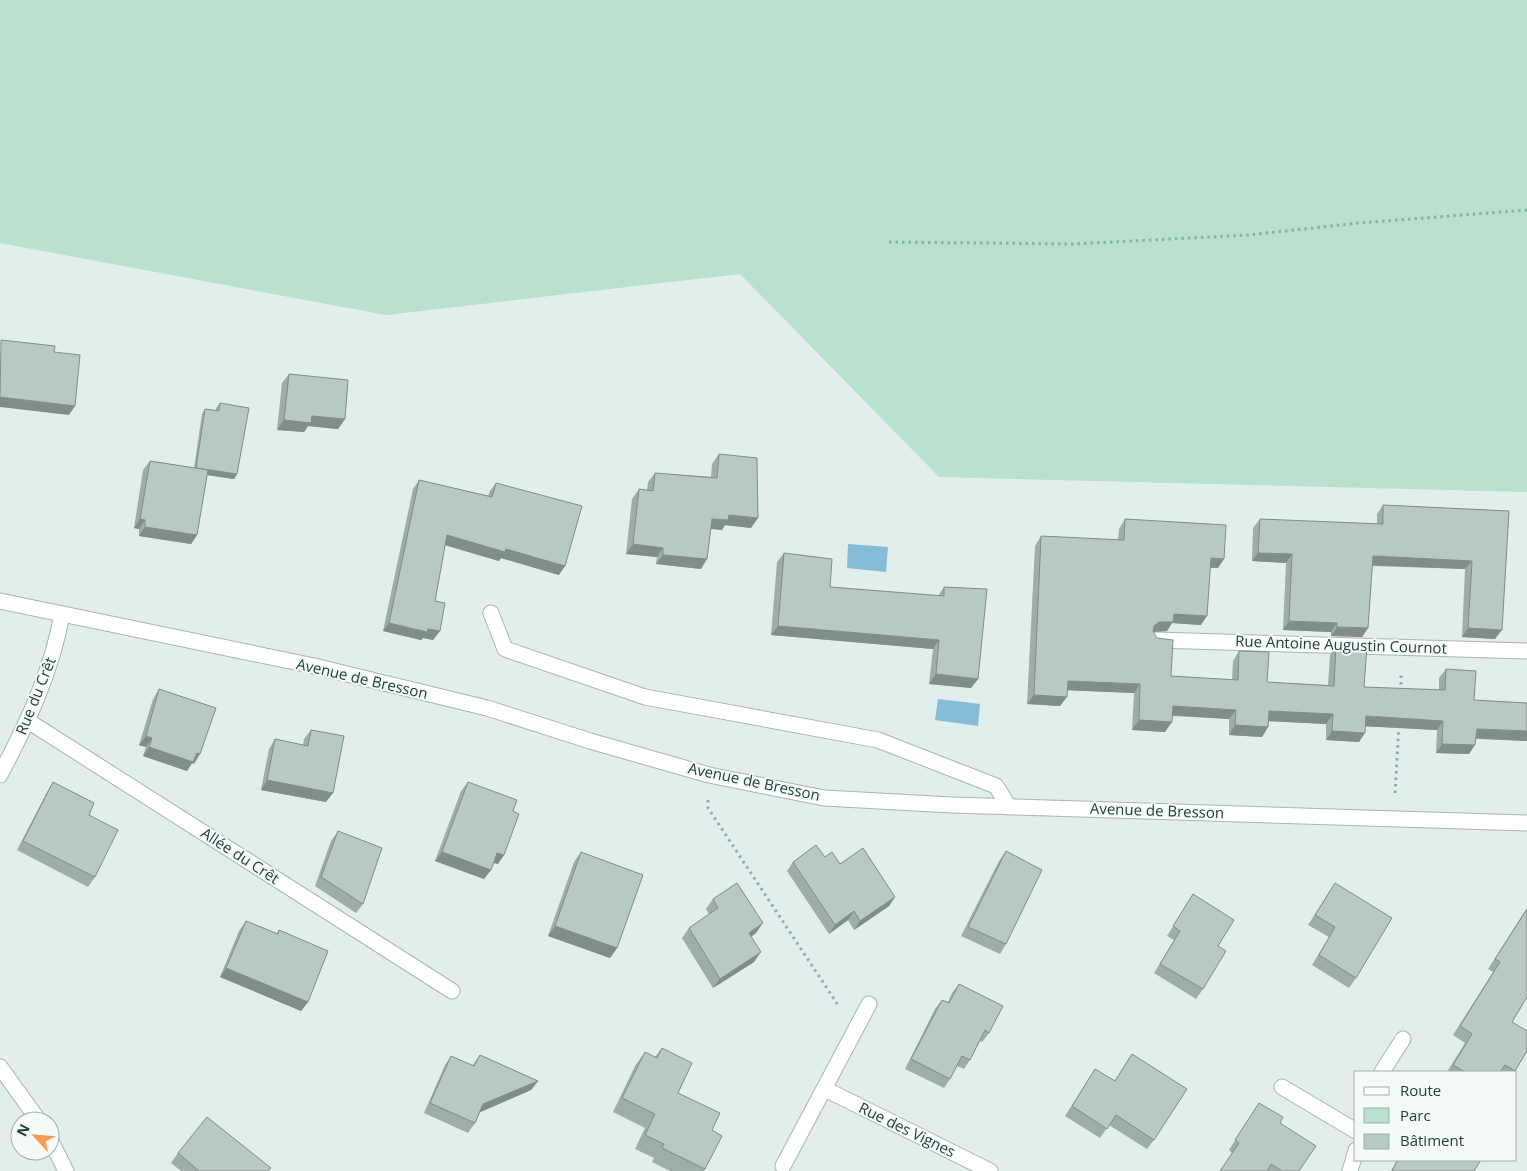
<svg xmlns="http://www.w3.org/2000/svg" width="1527" height="1171" font-family="'Open Sans',sans-serif">
<style>
.green{fill:#b9e1cb}
.water{fill:#85bcd8}
.lines{fill:none;stroke-linecap:round;stroke-linejoin:round}
.service-casing{stroke:#a4b7b4;stroke-width:17}
.minor-casing{stroke:#a4b7b4;stroke-width:17}
.tertiary-casing{stroke:#a4b7b4;stroke-width:17}
.path{stroke:#80b4ad;stroke-width:3;stroke-dasharray:2.5 4;stroke-linecap:butt}
.service{stroke:#fff;stroke-width:15}
.minor{stroke:#fff;stroke-width:15}
.tertiary{stroke:#fff;stroke-width:15}
.wall{fill:#9dada9}
.shaded-wall{fill:#808d89}
.building{fill:#b7c9c4;stroke:#808d89}
.labels{text-anchor:middle;stroke-width:4;stroke-linejoin:round;paint-order:stroke}
.street-label{font-size:15px;fill:#20413e;stroke:#f3faf8}
</style>
<rect width="100%" height="100%" fill="#e2eeeb"/>
<path class="green" d="M0,0H1527V492L939,477L740,274L386,315L0,243Z"/>
<g class="water">
<path d="M848,544L888,547L886,572L847,568Z"/>
<path d="M938,699L980,704L978,726L935,720Z"/>
</g>
<g class="lines">
<g class="service-casing">
<g id="service">
<path d="M491,613L505,649L645,697L878,740L996,786L1009,807"/>
<path d="M1282,1087L1356,1131"/>
</g>
</g>
<g class="minor-casing">
<g id="minor">
<path d="M1156,640L1527,651"/>
<path d="M28,721L452,991"/>
<path d="M0,775C27,724 52,671 62,614"/>
<path d="M0,1067L39,1121"/>
<path d="M1382,1072L1403,1039"/>
<path d="M825,1089L990,1171"/>
<path d="M50,1139L66,1171"/>
<path d="M783,1166L869,1004"/>
<path d="M1350,1171L1356,1150"/>
</g>
</g>
<g class="tertiary-casing">
<path id="tertiary" d="M0,601L314,666L487,708L590,741L709,775L824,798L952,805L1527,823"/>
</g>
<g class="path">
<path d="M889,242L1074,244L1248,235L1359,223L1527,210"/>
<path d="M1401,691V674"/>
<path d="M1395,793L1399,724"/>
<path d="M708,800V808L838,1005"/>
</g>
<use href="#service" class="service"/>
<use href="#minor" class="minor"/>
<use href="#tertiary" class="tertiary"/>
</g>
<g class="wall">
<path d="M289,374L345,419L338,429L308,426L304,432L277,430L282,383Z"/>
<path d="M220,403L237,474L234,479L207,475L197,535L191,544L139,536V529L134,528L143,470L150,461L194,468L202,414L205,409L216,410V408Z"/>
<path d="M719,454L751,528L725,525L722,530L711,529L701,569L656,564L657,557L626,554L632,499L639,489L647,490L648,482L655,473L711,477L712,464Z"/>
<path d="M419,480L488,496L490,491L496,483L559,575L501,558L499,561L445,545L435,601L440,631L433,640L423,638L421,640L383,631L413,489Z"/>
<path d="M1383,505L1509,511L1495,639L1462,637L1465,569L1372,566L1368,628L1362,637L1331,636V632L1283,630L1286,563L1252,561L1253,528L1260,519L1377,524V514Z"/>
<path d="M1125,519L1218,568H1210L1201,625L1172,623L1167,631L1154,632L1171,676L1232,680L1233,661L1239,651L1267,682L1328,685L1330,655L1336,645L1364,687L1439,690V678L1446,669L1474,700L1527,703V741L1476,739L1469,754L1436,753L1437,730L1366,726L1359,742L1326,740V724L1269,721L1268,727L1262,737L1229,735V719L1172,716L1165,732L1132,730L1134,693L1067,690L1060,706L1027,704L1035,546L1041,536L1118,540L1119,529Z"/>
<path d="M784,553L830,587L938,596L944,587L978,679L971,688L929,684L933,649L771,635L777,562Z"/>
<path d="M159,689L194,764L192,763L187,771L143,756L146,747L139,745L153,699Z"/>
<path d="M311,730L326,802L261,790L269,749L275,739L303,745L304,739Z"/>
<path d="M53,782L89,815L95,877L88,887L17,850L47,792Z"/>
<path d="M468,782L513,811L498,864L493,863L491,870L484,879L435,861L461,791Z"/>
<path d="M338,831L363,904L356,913L315,886L331,841Z"/>
<path d="M1006,851V944L1000,954L961,936L999,861Z"/>
<path d="M581,852L617,948L610,958L548,936L574,862Z"/>
<path d="M825,857L840,864L895,897L889,906L854,930L848,920L829,934L787,871L793,862Z"/>
<path d="M1335,883L1356,978L1349,988L1312,965L1329,937L1308,925Z"/>
<path d="M1193,894L1218,946L1203,989L1196,999L1154,973L1174,940L1167,936Z"/>
<path d="M713,899L756,933L751,937L754,962L713,988L682,938L689,928L709,914L706,909Z"/>
<path d="M1527,908V997L1512,1022L1527,1051L1514,1072H1447L1465,1043L1453,1035L1493,972L1488,969Z"/>
<path d="M246,921L276,934L279,930L308,1002L301,1011L220,977L239,931Z"/>
<path d="M959,984L989,1033L982,1042L980,1041L970,1060L964,1069L957,1066L950,1079L944,1088L905,1069L935,1009L942,1000L948,1002L952,993Z"/>
<path d="M662,1048L678,1093L712,1130L705,1169L704,1171H670L652,1162L654,1158L635,1149L645,1128L613,1112L635,1066L645,1052L655,1057Z"/>
<path d="M1132,1054L1154,1140L1147,1149L1109,1125L1100,1138L1065,1116L1095,1069L1115,1081Z"/>
<path d="M480,1055L538,1081L531,1090L480,1112L475,1123L468,1133L424,1113L445,1065L451,1056L472,1066Z"/>
<path d="M1259,1103L1280,1123L1299,1171H1220L1232,1153L1229,1150Z"/>
<path d="M178,1153L269,1171H181L171,1163Z"/>
<path d="M1397,1160H1481L1474,1171H1391Z"/>
</g>
<g class="shaded-wall">
<path d="M0,397L75,406L69,415L0,407Z"/>
<path d="M312,416L345,419L338,429L308,426L304,432L277,430L284,420Z"/>
<path d="M196,468L237,474L234,479L193,473Z"/>
<path d="M729,515L758,518L751,528L725,525L722,530L705,528L712,519Z"/>
<path d="M140,519L145,520L139,529L134,528Z"/>
<path d="M145,527L197,535L191,544L139,536Z"/>
<path d="M447,535L506,549L565,566L559,575L501,558L499,561L441,544Z"/>
<path d="M633,544L663,548L657,557L626,554Z"/>
<path d="M1258,553L1292,554L1286,563L1252,561Z"/>
<path d="M663,555L707,559L701,569L656,564Z"/>
<path d="M1373,556L1472,561L1465,569L1366,565Z"/>
<path d="M1211,558L1224,559L1218,568L1204,567Z"/>
<path d="M1174,614L1207,616L1201,625L1172,623L1167,631L1152,632L1154,626L1159,622Z"/>
<path d="M1289,621L1337,623L1331,632L1283,630Z"/>
<path d="M389,623L428,629L440,631L433,640L423,638L421,640L383,631Z"/>
<path d="M778,626L939,640L933,649L771,635Z"/>
<path d="M1337,627L1368,628L1362,637L1331,636Z"/>
<path d="M1468,628L1502,630L1495,639L1462,637Z"/>
<path d="M936,674L978,679L971,688L929,684Z"/>
<path d="M1068,681L1140,684L1134,693L1061,690Z"/>
<path d="M1034,695L1067,697L1060,706L1027,704Z"/>
<path d="M1173,706L1236,710L1229,719L1167,715Z"/>
<path d="M1269,711L1333,714L1326,724L1263,721Z"/>
<path d="M1366,716L1443,721L1437,730L1359,726Z"/>
<path d="M1139,720L1172,722L1165,732L1132,730Z"/>
<path d="M1235,725L1268,727L1262,737L1229,735Z"/>
<path d="M1477,729L1527,731V741L1470,738Z"/>
<path d="M1332,731L1365,733L1359,742L1326,740Z"/>
<path d="M146,736L152,738L146,747L139,745Z"/>
<path d="M1442,744L1475,745L1469,754L1436,753Z"/>
<path d="M149,747L197,753L200,754L194,764L192,763L187,771L143,756Z"/>
<path d="M267,780L333,793L326,802L261,790Z"/>
<path d="M442,852L491,870L484,879L435,861Z"/>
<path d="M497,853L504,855L498,864L491,862Z"/>
<path d="M895,897L889,906L854,930L860,921Z"/>
<path d="M854,911L848,920L829,934L835,925Z"/>
<path d="M763,923L756,933L742,943L749,933Z"/>
<path d="M555,926L617,948L610,958L548,936Z"/>
<path d="M761,952L754,962L713,988L720,979Z"/>
<path d="M226,968L308,1002L301,1011L220,977Z"/>
<path d="M538,1081L531,1090L476,1114L483,1104Z"/>
</g>
<g class="building">
<path d="M1,340L55,346L54,352L80,355L75,406L0,397Z"/>
<path d="M289,374L348,380L345,419L312,416L311,423L284,420Z"/>
<path d="M220,403L249,408L237,474L196,468L205,409L219,411Z"/>
<path d="M719,454L757,458L758,518L729,515L728,520L712,519L707,559L663,555V548L633,544L639,489L653,491L655,473L717,478Z"/>
<path d="M150,461L208,470L197,535L145,527V520L140,519Z"/>
<path d="M419,480L492,497L496,483L582,506L565,566L506,549L505,552L447,535L435,601L445,603L440,631L428,629L427,632L389,623Z"/>
<path d="M1383,505L1509,511L1502,630L1468,628L1472,561L1373,556L1368,628L1337,627V623L1289,621L1292,554L1258,553L1260,519L1383,524Z"/>
<path d="M1125,519L1226,525L1224,559L1211,558L1207,616L1174,614L1173,622H1159L1154,626L1153,631L1157,638L1173,640L1171,676L1238,680L1239,651L1269,652L1267,682L1334,686L1336,645L1367,646L1364,687L1445,690L1446,669L1476,671L1474,700L1527,703V731L1477,729L1475,745L1442,744L1443,721L1366,716L1365,733L1332,731L1333,714L1269,711L1268,727L1235,725L1236,710L1173,706L1172,722L1139,720L1140,684L1068,681L1067,697L1034,695L1041,536L1124,540Z"/>
<path d="M784,553L832,559L830,587L944,596V587L987,589L978,679L936,674L939,640L778,626Z"/>
<path d="M159,689L216,708L200,754L197,753L193,762L149,747L152,738L146,736Z"/>
<path d="M311,730L344,736L333,793L267,780L275,739L308,746Z"/>
<path d="M53,782L94,803L89,815L118,830L95,877L23,841Z"/>
<path d="M468,782L517,800L513,811L519,814L504,855L497,853L491,870L442,852Z"/>
<path d="M338,831L382,848L363,904L321,877Z"/>
<path d="M816,845L825,857L832,852L840,864L863,848L895,897L860,921L854,911L835,925L793,862Z"/>
<path d="M1006,851L1042,870L1006,944L968,927Z"/>
<path d="M581,852L643,875L617,948L555,926Z"/>
<path d="M737,883L763,923L749,933L761,952L720,979L689,928L718,908L713,899Z"/>
<path d="M1335,883L1392,918L1356,978L1319,955L1335,927L1315,915Z"/>
<path d="M1193,894L1234,920L1218,946L1226,951L1203,989L1160,964L1180,931L1173,926Z"/>
<path d="M1527,909V997L1512,1022L1527,1031V1051L1515,1071L1505,1065L1500,1072H1465L1453,1065L1472,1034L1460,1026L1500,962L1495,959Z"/>
<path d="M246,921L278,934L279,930L328,951L308,1002L226,968Z"/>
<path d="M959,984L1003,1006L989,1033L985,1030L970,1060L962,1056L950,1079L911,1059L942,1000L949,1003Z"/>
<path d="M662,1048L692,1063L678,1093L720,1113L712,1130L722,1136L705,1169L662,1148L664,1144L645,1135L655,1114L622,1098L645,1052L657,1058Z"/>
<path d="M1132,1054L1187,1089L1154,1140L1116,1115L1107,1129L1072,1106L1095,1069L1115,1081Z"/>
<path d="M480,1055L538,1081L483,1104L475,1123L430,1103L451,1056L474,1066Z"/>
<path d="M1259,1103L1283,1117L1280,1123L1316,1146L1299,1171H1282L1271,1164L1267,1171H1220L1239,1143L1235,1140Z"/>
<path d="M207,1117L271,1168L268,1171H199L178,1153Z"/>
<path d="M1398,1160H1481L1474,1171H1392Z"/>
</g>
<g class="labels">
<g class="street-label">
<text transform="translate(1341 645) rotate(2)" y="5">Rue Antoine Augustin Cournot</text>
<text transform="translate(362 679) rotate(13)" y="5">Avenue de Bresson</text>
<text transform="translate(36 696) rotate(-68)" y="5">Rue du Crêt</text>
<text transform="translate(754 782) rotate(12)" y="5">Avenue de Bresson</text>
<text transform="translate(1157 811) rotate(2)" y="5">Avenue de Bresson</text>
<text transform="translate(240 856) rotate(33)" y="5">Allée du Crêt</text>
<text transform="translate(907 1130) rotate(26)" y="5">Rue des Vignes</text>
</g>
</g>
<rect x="1354" y="1071" width="162" height="90" fill="#f3faf8" stroke="#9fb0ae"/>
<rect x="1364" y="1087" width="25" height="8" fill="#ffffff" stroke="#9fb0ae"/>
<text x="1400" y="1096" font-size="15" fill="#20413e">Route</text>
<rect x="1364" y="1108" width="25" height="15" fill="#b9e1cb" stroke="#9fb0ae"/>
<text x="1400" y="1121" font-size="15" fill="#20413e">Parc</text>
<rect x="1364" y="1134" width="25" height="15" fill="#b7c9c4" stroke="#9fb0ae"/>
<text x="1400" y="1146" font-size="15" fill="#20413e">Bâtiment</text>
<g transform="translate(35 1136) rotate(296)"><circle r="24" fill="#f3faf8" stroke="#9fb0ae"/>
<path d="M0-4L9 19L0 12L-9 19Z" fill="#fe9a50"/>
<text y="-8" font-size="14" font-weight="bold" text-anchor="middle" fill="#20413e">N</text>
</g>
</svg>
